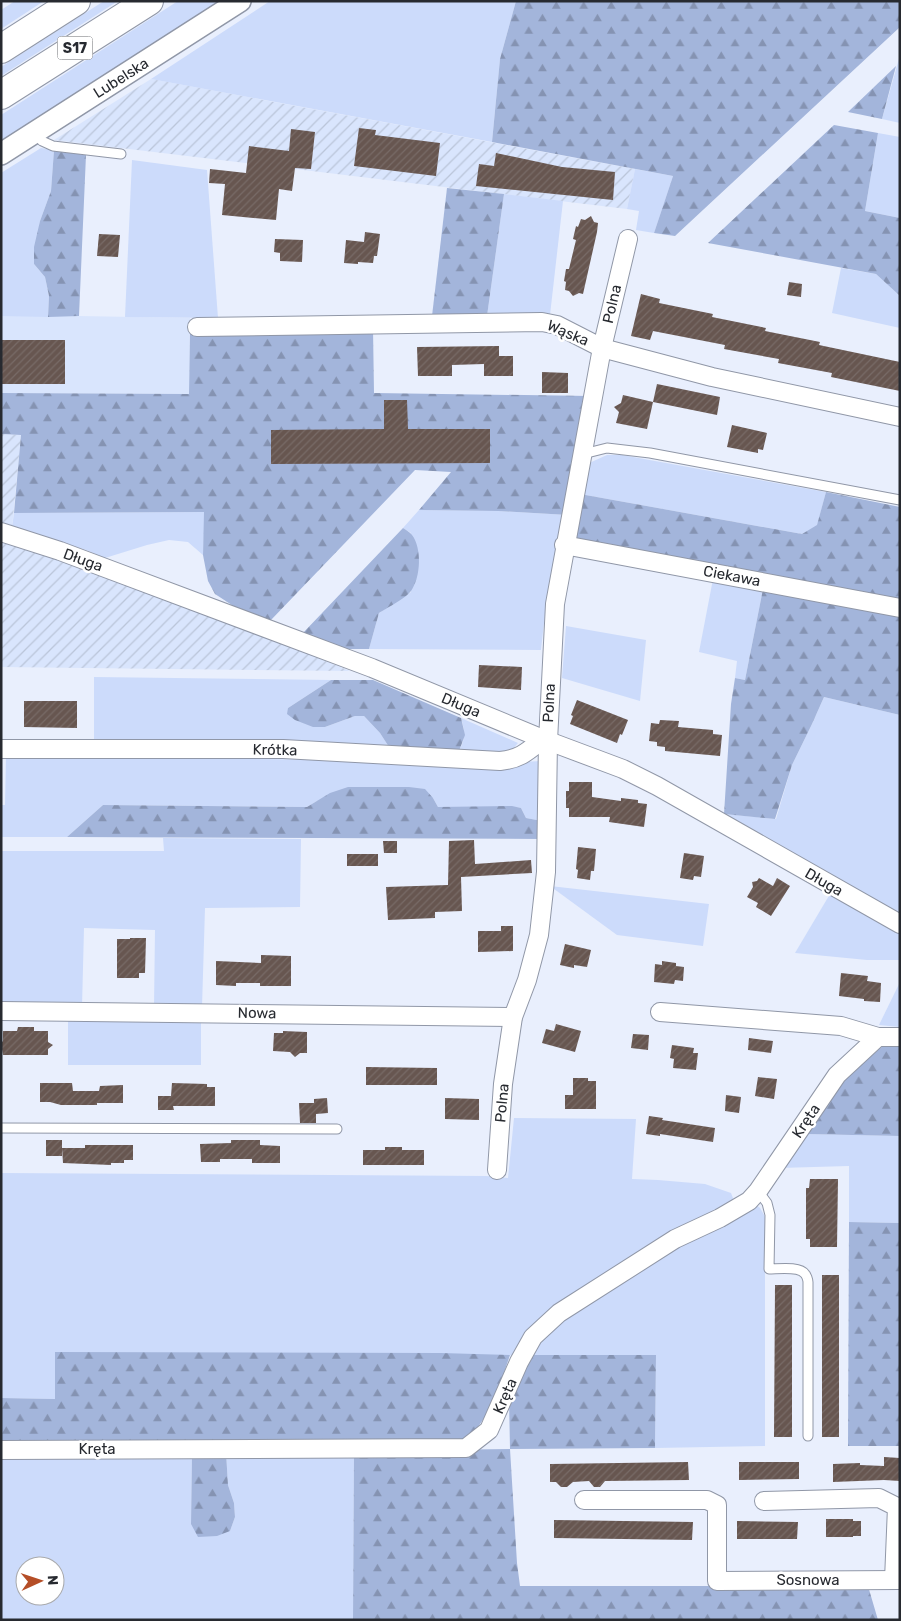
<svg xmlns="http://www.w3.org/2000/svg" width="901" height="1621" font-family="Rubik,sans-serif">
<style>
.built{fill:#d9e5fd}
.industrial{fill:url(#industrial-furrows)}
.green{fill:#ccdbfb;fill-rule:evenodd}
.forest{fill:url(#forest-firs)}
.building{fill:url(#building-hatch)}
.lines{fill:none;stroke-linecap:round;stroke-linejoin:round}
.service-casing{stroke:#9097a7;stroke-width:11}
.minor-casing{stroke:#9097a7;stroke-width:20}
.tertiary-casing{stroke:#9097a7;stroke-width:24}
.motorway-casing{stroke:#9097a7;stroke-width:30}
.service{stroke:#fff;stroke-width:9}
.minor{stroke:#fff;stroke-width:18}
.tertiary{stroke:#fff;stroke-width:21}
.motorway{stroke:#fff;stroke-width:28}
.labels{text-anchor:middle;stroke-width:5;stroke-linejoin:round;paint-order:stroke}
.shield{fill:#fff;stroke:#686a6e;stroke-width:1}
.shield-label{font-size:14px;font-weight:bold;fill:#272a30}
.street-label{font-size:15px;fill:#272a30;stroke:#fff}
</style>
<defs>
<pattern id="industrial-furrows" width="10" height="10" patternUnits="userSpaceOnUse" patternTransform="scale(1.25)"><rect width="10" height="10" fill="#d9e5fd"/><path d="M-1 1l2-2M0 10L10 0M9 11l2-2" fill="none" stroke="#bac5d9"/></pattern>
<pattern id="forest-firs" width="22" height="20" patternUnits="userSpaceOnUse" patternTransform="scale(1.25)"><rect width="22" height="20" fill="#a3b5db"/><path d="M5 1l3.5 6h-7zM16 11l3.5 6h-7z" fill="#8593b2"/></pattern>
<pattern id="building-hatch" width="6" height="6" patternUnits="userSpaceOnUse" patternTransform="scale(1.25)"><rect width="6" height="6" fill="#675650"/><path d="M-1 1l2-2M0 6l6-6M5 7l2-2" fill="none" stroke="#786b67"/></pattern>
</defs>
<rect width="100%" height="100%" fill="#e9effd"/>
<path class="built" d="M1,316H79L190,318L189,394L1,393Z"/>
<g class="industrial">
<path d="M151,79L635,169L627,209L54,140Z"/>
<path d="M1,434L21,435L12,528L1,524Z"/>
<path d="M1,539L148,589L350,671L1,667Z"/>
</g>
<g class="green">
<path d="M15,1H44L1,29V10Z"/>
<path d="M104,1H118L1,76V67Z"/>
<path d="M178,1H226L1,145V115Z"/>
<path d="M270,1H516L500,59L492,142L151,79Z"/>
<path d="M900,55V123L882,119Z"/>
<path d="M878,133L900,137V218L865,211Z"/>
<path d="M41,148L54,150L51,191L40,221L34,264L45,277L49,296L48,317L1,316V173Z"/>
<path d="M132,160L207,170L218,318L125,317Z"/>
<path d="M635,169L673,176L654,233L636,230L639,211L627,209Z"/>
<path d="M504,194L563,201L550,315L487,316Z"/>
<path d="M841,268L876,274L900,296V328L832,313Z"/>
<path d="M607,455H622L826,492L817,526L802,534L580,494L587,464Z"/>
<path d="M419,510L498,511L568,515L547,595L541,650L369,649L379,613L411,592V533L403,528Z"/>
<path d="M205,512L203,555L188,542L169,540L147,545L105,558L86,550L12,528L14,513Z"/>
<path d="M713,579L763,589L745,680L735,678L737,661L699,652Z"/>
<path d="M566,626L646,640L640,701L562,678Z"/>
<path d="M94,677L331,680L288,708L325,727L355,716H364L380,733L389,747L94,743Z"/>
<path d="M824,697L900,715V916L724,814L776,819L792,765L812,724Z"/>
<path d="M461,718L518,743L512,750L503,753L459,751C466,737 465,732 461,718Z"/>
<path d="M6,756L520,762L542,761V821L526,818L521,808L512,807H438L433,798L317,801L307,807L103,805L67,837H1V805H5Z"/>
<path d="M163,838L301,839L300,907L205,908L202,1007H154L155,930L84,928L82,1007L1,1006V851H164Z"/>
<path d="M550,886L709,904L703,946L617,935Z"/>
<path d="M830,894L900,933V960H867L795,953Z"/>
<path d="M900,982V1027L879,1025Z"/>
<path d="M68,1019L201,1020V1065H68Z"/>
<path d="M514,1118L636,1119L632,1179L658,1180L705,1184L731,1193L740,1216L755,1204L760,1208L767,1220L765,1263V1446L655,1448L656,1356L55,1353V1399L1,1398V1173L486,1176L508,1178Z"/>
<path d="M805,1134L900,1136V1223L849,1222V1166L779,1168Z"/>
<path d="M354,1451L353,1620H1V1454L192,1452L191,1524L230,1531L235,1517L234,1503L228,1485L226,1452ZM25,1566H55V1596H25Z"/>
</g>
<g class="forest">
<path d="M516,1H900V27L675,236L654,233L673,176L492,142L500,59Z"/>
<path d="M896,66L882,119L848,112Z"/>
<path d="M834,125L878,133L865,211L900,218V296L876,274L708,243Z"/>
<path d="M54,150L86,155L79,316L48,317L49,296L45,277L34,264V247L40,221L51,191Z"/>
<path d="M447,188L504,194L487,316H432Z"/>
<path d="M373,329L374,393L590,396L568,515L498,511L419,510L451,472L415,470L271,620L238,609L215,594L208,581L203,555L204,512L14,513L21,435L1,434V393L189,394L190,332Z"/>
<path d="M826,492L900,507V599L571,537L580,494L802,534L817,525Z"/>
<path d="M403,528C406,530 410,532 412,535C422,548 421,577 411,591C406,598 387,608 379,613L369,649H342L303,633Z"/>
<path d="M763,589L900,616V715L824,697L812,724L792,765L775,819L724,814L731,704L735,678L745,680Z"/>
<path d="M331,680H373L461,718L465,735L459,751L389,747L380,733L364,716H355L325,727H313L295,720L287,714L288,708Z"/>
<path d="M348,787H409L425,789L433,798L438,807L512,806L521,808L526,818L542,821V839L67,837L103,805L307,807L330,793Z"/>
<path d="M884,1045H900V1136L805,1134L849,1075Z"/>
<path d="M849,1222L900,1223V1446H848Z"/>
<path d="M55,1352L441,1353L510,1355C502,1378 495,1404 480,1424C476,1431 470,1436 464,1442L1,1441V1398L55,1399Z"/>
<path d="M529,1355H656L655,1448L510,1449L517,1563L520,1586H868L878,1620H353L354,1451L510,1449L509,1399Z"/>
<path d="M192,1452H226L228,1485L234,1503L235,1517L230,1531L217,1536L198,1537L191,1524Z"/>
</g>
<g class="building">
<path d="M359,128L376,130L375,135L440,143L436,176L354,166Z"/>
<path d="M291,129L315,132L311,169L295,168L292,191L279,189L276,220L222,215L225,184L209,183L210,169L246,173L249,146L289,151Z"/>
<path d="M496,153L562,167L615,172L613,200L476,186L479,164L494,166Z"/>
<path d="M591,216L594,222L598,223L597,232L583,294L579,293L573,296L569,291L565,290L566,282L564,281L566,269H569L576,240L573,239L576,226L578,227L581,219L585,220Z"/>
<path d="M365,232L380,234L377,256H374L373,263L358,262V264L344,263L346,240L364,242Z"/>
<path d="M99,234L120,235L118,257L97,256Z"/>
<path d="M275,239L303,240L302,262L280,261V253L274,252Z"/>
<path d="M789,282L802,284L801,297L787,295Z"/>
<path d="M641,294L660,299L659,303L713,314L712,317L766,328L765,331L820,342L819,345L900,362V391L831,377L832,373L778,363L779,359L724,349L725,345L653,331L650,340L631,336Z"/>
<rect x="1" y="340" width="64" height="44"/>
<path d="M499,346V356H513V376H484V364L452,365V376H418L417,347Z"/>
<path d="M542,372L568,373V393H542Z"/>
<path d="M657,384L720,397L717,415L653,402Z"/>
<path d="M623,395L653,402L647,429L616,423L619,412L614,407L621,403Z"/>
<path d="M384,400H407L408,429H490V463L271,464V430L384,429Z"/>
<path d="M732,425L767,433L763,450L758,449V453L727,447Z"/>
<path d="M479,665L522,667L521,690L478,687Z"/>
<path d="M577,700L628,720L622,735L620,734L617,743L570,724L573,716L571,715Z"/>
<path d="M24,701H77V728L24,727Z"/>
<path d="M660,720L679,721L678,727L713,730V734L722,735L720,756L665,751V747L657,746V742L649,741L651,723L659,724Z"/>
<path d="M569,782H592V797L621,801V798L638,800V803L647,804L644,827L609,822L610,817H569V808H566V791H569Z"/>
<path d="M474,840L475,864L531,860L532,873L461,877L462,911L435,912V918L388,920L386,887L448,885L449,841Z"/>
<path d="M383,841H397V853H384Z"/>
<path d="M578,847L596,849L594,871H591L590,880L577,878L578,870L576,869Z"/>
<path d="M684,853L704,856L701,877L694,876L693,880L680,878Z"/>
<rect x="347" y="854" width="31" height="12"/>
<path d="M759,878L773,886L777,878L790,886L771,916L756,907L758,903L747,897L753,887L752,882L757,881Z"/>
<path d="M501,926H513V951L478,952V931H501Z"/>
<path d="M130,938H146L145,973H139V978H117V939H130Z"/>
<path d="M565,944L591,950L587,967L574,965V968L560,965Z"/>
<path d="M261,955L291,956V986H260V983H236V986L216,985V961L261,963Z"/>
<path d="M662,961L676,963V966L684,967L683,981L675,980L674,984L654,982L655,964L662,965Z"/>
<path d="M841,973L868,976L867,981L881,983L880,1002L864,1001V999L839,996Z"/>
<path d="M556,1024L581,1031L575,1052L542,1043L546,1029L554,1031Z"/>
<path d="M18,1027H34V1031H48V1042L53,1045L48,1049V1055H3L1,1043L3,1041V1031H17Z"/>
<path d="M283,1031L307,1032V1053H300L295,1057L290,1052L273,1051L274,1033H283Z"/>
<path d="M633,1034L649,1035L648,1050L631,1048Z"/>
<path d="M749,1038L773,1041L771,1053L748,1050Z"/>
<path d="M672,1045L694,1048L693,1053H698L696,1070L673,1068L674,1059L670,1058Z"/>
<path d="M366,1067L437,1068V1085H366Z"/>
<path d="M758,1077L777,1079L774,1099L755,1096Z"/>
<path d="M573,1078H588V1081H596V1109H565V1095H573Z"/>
<path d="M40,1083H72L73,1091H99L100,1086L123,1085V1103H97V1105H61L50,1102H40Z"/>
<path d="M172,1083L207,1084V1087H215V1106H173L174,1110H158V1096H171Z"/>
<path d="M726,1095L741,1097L739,1113L725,1111Z"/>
<path d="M327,1098L328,1113L316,1114V1123H300L299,1103H314V1099Z"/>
<path d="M445,1098L479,1099V1120L445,1119Z"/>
<path d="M649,1116L663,1118L662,1120L715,1128L713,1142L660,1134V1136L646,1134Z"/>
<rect x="46" y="1140" width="16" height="16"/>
<path d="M231,1140H260V1145L280,1146V1163H252V1159H220V1162H201L200,1144L231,1143Z"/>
<path d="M85,1145H133V1160H124V1163H111V1165L63,1163L62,1148H85Z"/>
<path d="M385,1147H402V1150H424V1165H363V1150H385Z"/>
<path d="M810,1179H838L837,1247H810V1239H806V1188H809Z"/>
<rect x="822" y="1275" width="17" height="162"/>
<path d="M775,1285H792V1437H774Z"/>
<path d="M884,1457L900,1458V1481L884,1480L833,1482V1464L860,1463V1465L884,1466Z"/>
<path d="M688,1462L689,1480L605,1481L600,1487H594L589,1481L573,1482L567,1487H561L556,1482H550V1464Z"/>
<path d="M739,1462H799V1479L739,1480Z"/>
<path d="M826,1519H853V1521H861V1536H853V1537H826Z"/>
<path d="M554,1520L693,1522L692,1540L554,1538Z"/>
<path d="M737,1521L798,1522L797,1539H737Z"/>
</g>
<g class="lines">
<g class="service-casing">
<g id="service">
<path d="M35,133L42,141L53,146L121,154"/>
<path d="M583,454L607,448L650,453L900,500"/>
<path d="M1,1128L337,1129"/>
<path d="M758,1191L767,1203L770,1215L769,1269C778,1269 800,1266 805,1274C806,1274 808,1280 808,1282V1436"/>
</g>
</g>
<g class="minor-casing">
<g id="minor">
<path d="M197,327L542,322L557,325L602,348L712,377L900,417"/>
<path d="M1,532L60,551L372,668L543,739L623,769L657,786L900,924"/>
<path d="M564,545L900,608"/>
<path d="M1,749H283L500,761C520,759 527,752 543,739"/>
<path d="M1,1011L513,1017"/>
<path d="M660,1012L841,1026L878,1037"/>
<path d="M497,1170L503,1084L513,1017L527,980L539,935L546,872L548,741L555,604L602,348L628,239"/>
<path d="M1,1450L466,1448L489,1430L519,1362L533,1337L559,1313L675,1239L720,1218L749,1201L758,1191L837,1075L878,1037H900"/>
<path d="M584,1500H707L717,1505V1581L900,1580"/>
<path d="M764,1501L879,1498L897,1507L894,1580"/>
</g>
</g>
<g class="tertiary-casing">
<path id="tertiary" d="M1,154L240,1"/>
</g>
<g class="motorway-casing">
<g id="motorway">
<path d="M1,49L76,1"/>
<path d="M1,95L149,1"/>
</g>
</g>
<use href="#service" class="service"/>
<use href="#minor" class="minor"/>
<use href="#tertiary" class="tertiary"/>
<use href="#motorway" class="motorway"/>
</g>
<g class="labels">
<rect class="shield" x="57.5" y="36.5" width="35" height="23" rx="4"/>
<g class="shield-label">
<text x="75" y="53">S17</text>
</g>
<g class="street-label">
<text transform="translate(121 78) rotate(-32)" y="5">Lubelska</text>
<text transform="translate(612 304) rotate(-77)" y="5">Polna</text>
<text transform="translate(568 333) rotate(23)" y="5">Wąska</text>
<text transform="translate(83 560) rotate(20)" y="5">Długa</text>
<text transform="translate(732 576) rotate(11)" y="5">Ciekawa</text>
<text transform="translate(549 703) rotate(-87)" y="5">Polna</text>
<text transform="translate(461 705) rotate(23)" y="5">Długa</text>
<text transform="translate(275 750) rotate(1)" y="5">Krótka</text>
<text transform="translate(824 882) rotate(30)" y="5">Długa</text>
<text transform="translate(257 1013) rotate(1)" y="5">Nowa</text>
<text transform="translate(502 1103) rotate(-85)" y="5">Polna</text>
<text transform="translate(806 1121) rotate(-56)" y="5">Kręta</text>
<text transform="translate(505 1396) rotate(-66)" y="5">Kręta</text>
<text x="97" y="1454">Kręta</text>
<text x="808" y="1585">Sosnowa</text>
</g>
</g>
<rect width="901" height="1621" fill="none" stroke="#272a30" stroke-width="5"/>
<g transform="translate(40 1581) rotate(87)"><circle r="24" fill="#ffffff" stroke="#a9aaac"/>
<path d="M0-4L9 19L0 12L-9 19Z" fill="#b54e27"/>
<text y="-8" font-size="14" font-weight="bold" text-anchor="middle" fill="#272a30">N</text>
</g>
</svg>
